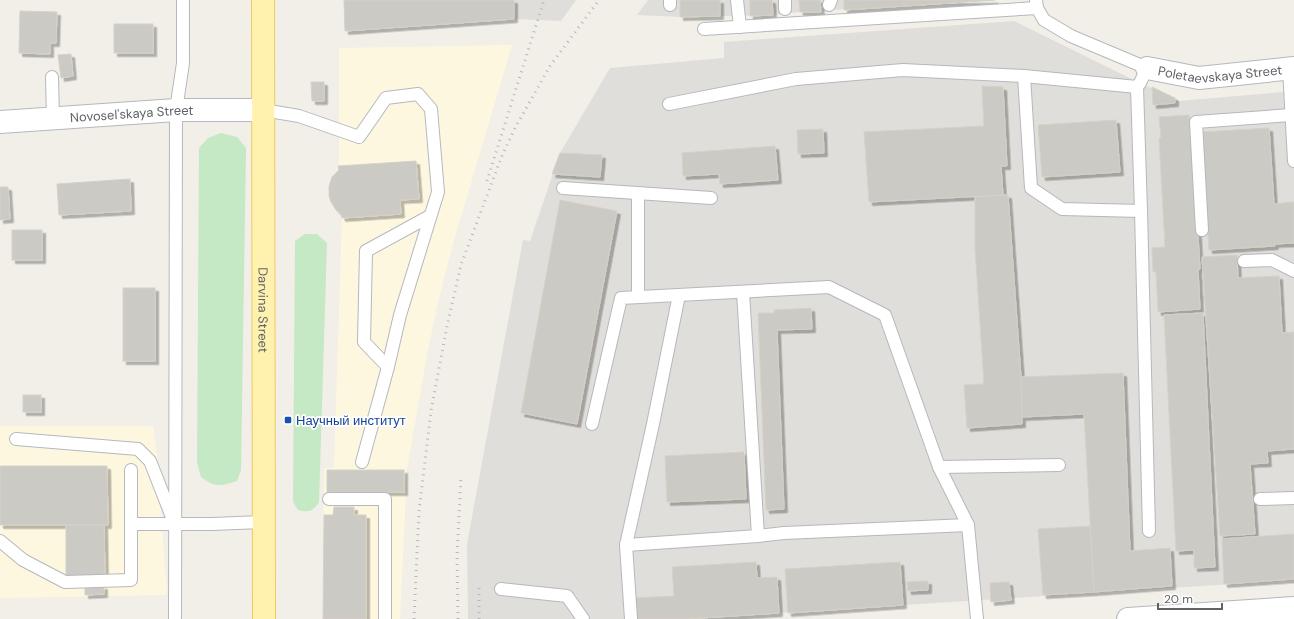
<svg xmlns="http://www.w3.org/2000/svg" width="1294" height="619" font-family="'DM Sans',sans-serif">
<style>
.commercial{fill:#fef7e0}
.industrial{fill:#e0deda}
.green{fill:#c5e8c5}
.building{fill:#cccac5;stroke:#d6d1c6;filter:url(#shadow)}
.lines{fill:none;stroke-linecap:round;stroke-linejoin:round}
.service-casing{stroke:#b5b8bc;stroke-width:14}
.minor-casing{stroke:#b5b8bc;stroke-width:24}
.primary-casing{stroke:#f2c960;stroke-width:24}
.service{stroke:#fff;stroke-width:12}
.minor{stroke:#fff;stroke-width:22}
.primary{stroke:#fff2af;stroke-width:22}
.rail{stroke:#b6b7b8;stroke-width:3;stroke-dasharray:1 5;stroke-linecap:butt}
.transit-dot{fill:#1a4fb4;stroke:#fff;stroke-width:1.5}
.labels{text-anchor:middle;stroke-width:3.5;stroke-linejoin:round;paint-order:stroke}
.street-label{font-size:13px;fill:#5f6368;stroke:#fff}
.transit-label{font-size:13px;fill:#164399;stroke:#fff;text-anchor:start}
</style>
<defs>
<filter id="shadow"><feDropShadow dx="3.5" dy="3.5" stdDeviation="0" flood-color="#0004"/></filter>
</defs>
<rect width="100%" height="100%" fill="#f1efe8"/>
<g class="commercial">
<path d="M512,45L454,240L439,298L427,354L407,469L400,619H323L324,468H334L342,218L341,214L332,205L328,193L331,180L339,170V48Z"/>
<path d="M0,426H153L157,455L167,595L0,598Z"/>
</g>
<g class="industrial">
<path d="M344,0H576L561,21L514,19L345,31Z"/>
<path d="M648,0H995L800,12L773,15L720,16L680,17L637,15Z"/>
<path d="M1014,21L1140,83L1175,98L1179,101L1294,91V580L685,619H468L467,544L523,240L530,241L560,153L610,68L724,58V42Z"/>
</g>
<g class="green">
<path d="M221,133L237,137L246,148L241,470L237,481C221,486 215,488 201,477L197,462L199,148L208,138Z"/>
<path d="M305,234H317L327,243L319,502C313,511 309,513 298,510L293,502L295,241Z"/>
</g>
<g class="building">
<path d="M344,0H514V19L345,31Z"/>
<path d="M680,0H720V16L680,17Z"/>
<path d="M750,0H772L773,15L750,16Z"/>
<path d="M799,0H820L821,12H800Z"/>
<path d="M844,0H995L844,10Z"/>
<path d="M20,11L57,12L56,43H50V54L19,53Z"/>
<rect x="114" y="24" width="39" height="29"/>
<path d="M71,54L73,76L61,78L58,55Z"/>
<path d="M311,82H324V101H312Z"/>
<path d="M982,86L1003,87L1007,166H1001L1003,195L869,202L864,132L984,126Z"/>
<path d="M1152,87L1175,98V103L1153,105Z"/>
<path d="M1189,115L1190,136H1192L1200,269H1198L1200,309L1158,312L1156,272H1153L1152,248L1165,247L1159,138H1161L1159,117Z"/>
<path d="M1116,120L1120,172L1042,177L1038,125Z"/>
<path d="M1269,128L1274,204L1294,202V243L1274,244L1275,246L1209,250L1201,132Z"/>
<path d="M823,129L824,153L798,154L797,130Z"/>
<path d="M775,146L778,180L720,184L719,174L683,176L682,153Z"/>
<path d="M560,153L602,155L600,177L552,174Z"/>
<path d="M416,161L419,199L400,200L401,214L342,218L341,214L336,210L331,202L329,196V186L332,177L339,170L338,166Z"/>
<path d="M130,179L131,211L59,215L57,184Z"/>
<path d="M0,187H8L10,219L0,220Z"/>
<path d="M1003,195H1008L1021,377L1022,424L967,428L964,385L984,384L975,248V197Z"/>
<path d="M560,200L617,211L577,424L521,413Z"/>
<rect x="12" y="230" width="30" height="30"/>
<path d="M1237,255L1238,278L1279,276L1282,333L1294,332V449L1267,451L1268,463L1250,464L1255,534L1220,536L1202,257Z"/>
<rect x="123" y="288" width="32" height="73"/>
<path d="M811,308L812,329L777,330L784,509L766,510L758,313H774V310Z"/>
<path d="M1203,313L1215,567L1194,568V550L1176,551L1164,315Z"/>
<path d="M1123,373L1130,551L1170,548L1172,586L1094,592L1084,414L1022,417L1021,377Z"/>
<rect x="23" y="395" width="18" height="17"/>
<path d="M744,452L746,499L667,502L665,456Z"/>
<path d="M0,466H107L108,525H0Z"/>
<rect x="327" y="470" width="77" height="22"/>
<path d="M334,507H354V515H366V619H323L324,515H333Z"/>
<path d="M66,525H104L105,577H66Z"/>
<path d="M1090,526L1094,592L1043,595L1038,529Z"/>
<path d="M1294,534V579L1224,584L1222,539Z"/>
<path d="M756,562L757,578L777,577L779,613L685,619H635L634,598L674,596L672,567Z"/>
<path d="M900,562L903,605L788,613L785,569Z"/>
<path d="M928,581V590L908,591L907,582Z"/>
<path d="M1009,582L1011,600L991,602L990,583Z"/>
<path d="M85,586H104V594L85,595Z"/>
</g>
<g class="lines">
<g class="service-casing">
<g id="service">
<path d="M737,0L740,27"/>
<path d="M785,0V9"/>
<path d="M1036,0L1037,8L1044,20L1071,36L1147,68L1140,83L1137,87L1141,211L1149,531"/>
<path d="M670,5V0"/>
<path d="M829,5L831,0"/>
<path d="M704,29L1037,8"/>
<path d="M1289,68L1294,161"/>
<path d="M1024,76L1031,188L1062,209L1141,211"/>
<path d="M52,77L53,118"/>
<path d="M669,104L796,79L903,70L1024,76L1137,87"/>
<path d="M263,110L299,116L359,137L386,98L418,94L431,109L438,192L400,315L388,367L362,462"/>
<path d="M563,188L711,198"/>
<path d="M638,193V297"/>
<path d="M1202,230L1196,122L1291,115"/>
<path d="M1244,261L1272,260L1294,271"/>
<path d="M743,292L758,536"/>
<path d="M388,367L364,342L366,251L430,216"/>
<path d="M592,424L621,298L829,287L885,315L939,467L968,525L977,619"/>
<path d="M16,439L138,449L150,461L172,517"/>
<path d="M939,467L1059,465"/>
<path d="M329,499H385V619"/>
<path d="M1260,499L1294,498"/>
<path d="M131,524H212L264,522"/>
<path d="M0,541L23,560L65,582L131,580V470"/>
<path d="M626,545L758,536L784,533L968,525"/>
<path d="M501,589L567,596L583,619"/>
<path d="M175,619L176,110L183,63V0"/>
<path d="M631,619L626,545L653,424L679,295"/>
</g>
</g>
<g class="minor-casing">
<g id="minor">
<path id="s1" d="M1147,68L1199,78L1294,68"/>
<path id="s2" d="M0,122L176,110H263"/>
<path d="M1128,619L1294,608"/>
</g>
</g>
<g class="primary-casing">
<g id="primary">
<path id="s3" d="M263,0L264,619"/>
</g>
</g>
<use href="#service" class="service"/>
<use href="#minor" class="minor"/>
<use href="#primary" class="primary"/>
<g class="rail">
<path d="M487,181L544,0"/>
<path d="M414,619L419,511L431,411L447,326L461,265L501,158L515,128L550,66L599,0"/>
<path d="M458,619L457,556L461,477"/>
<path d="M479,619V583"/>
</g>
</g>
<rect class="transit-dot" x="284" y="416" width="8" height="8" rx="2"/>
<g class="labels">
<g class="street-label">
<text dy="5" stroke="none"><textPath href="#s1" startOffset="74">Poletaevskaya Street</textPath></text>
<text dy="5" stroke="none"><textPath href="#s2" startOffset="132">Novosel'skaya Street</textPath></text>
<text dy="5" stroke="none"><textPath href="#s3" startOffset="310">Darvina Street</textPath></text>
</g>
<g class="transit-label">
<text x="296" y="425">Научный институт</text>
</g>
</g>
<path d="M1158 603v6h64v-6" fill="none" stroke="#5f6368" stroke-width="2"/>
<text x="1164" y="603" font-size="12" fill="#5f6368" stroke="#ffffff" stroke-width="3" paint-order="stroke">20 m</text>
</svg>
